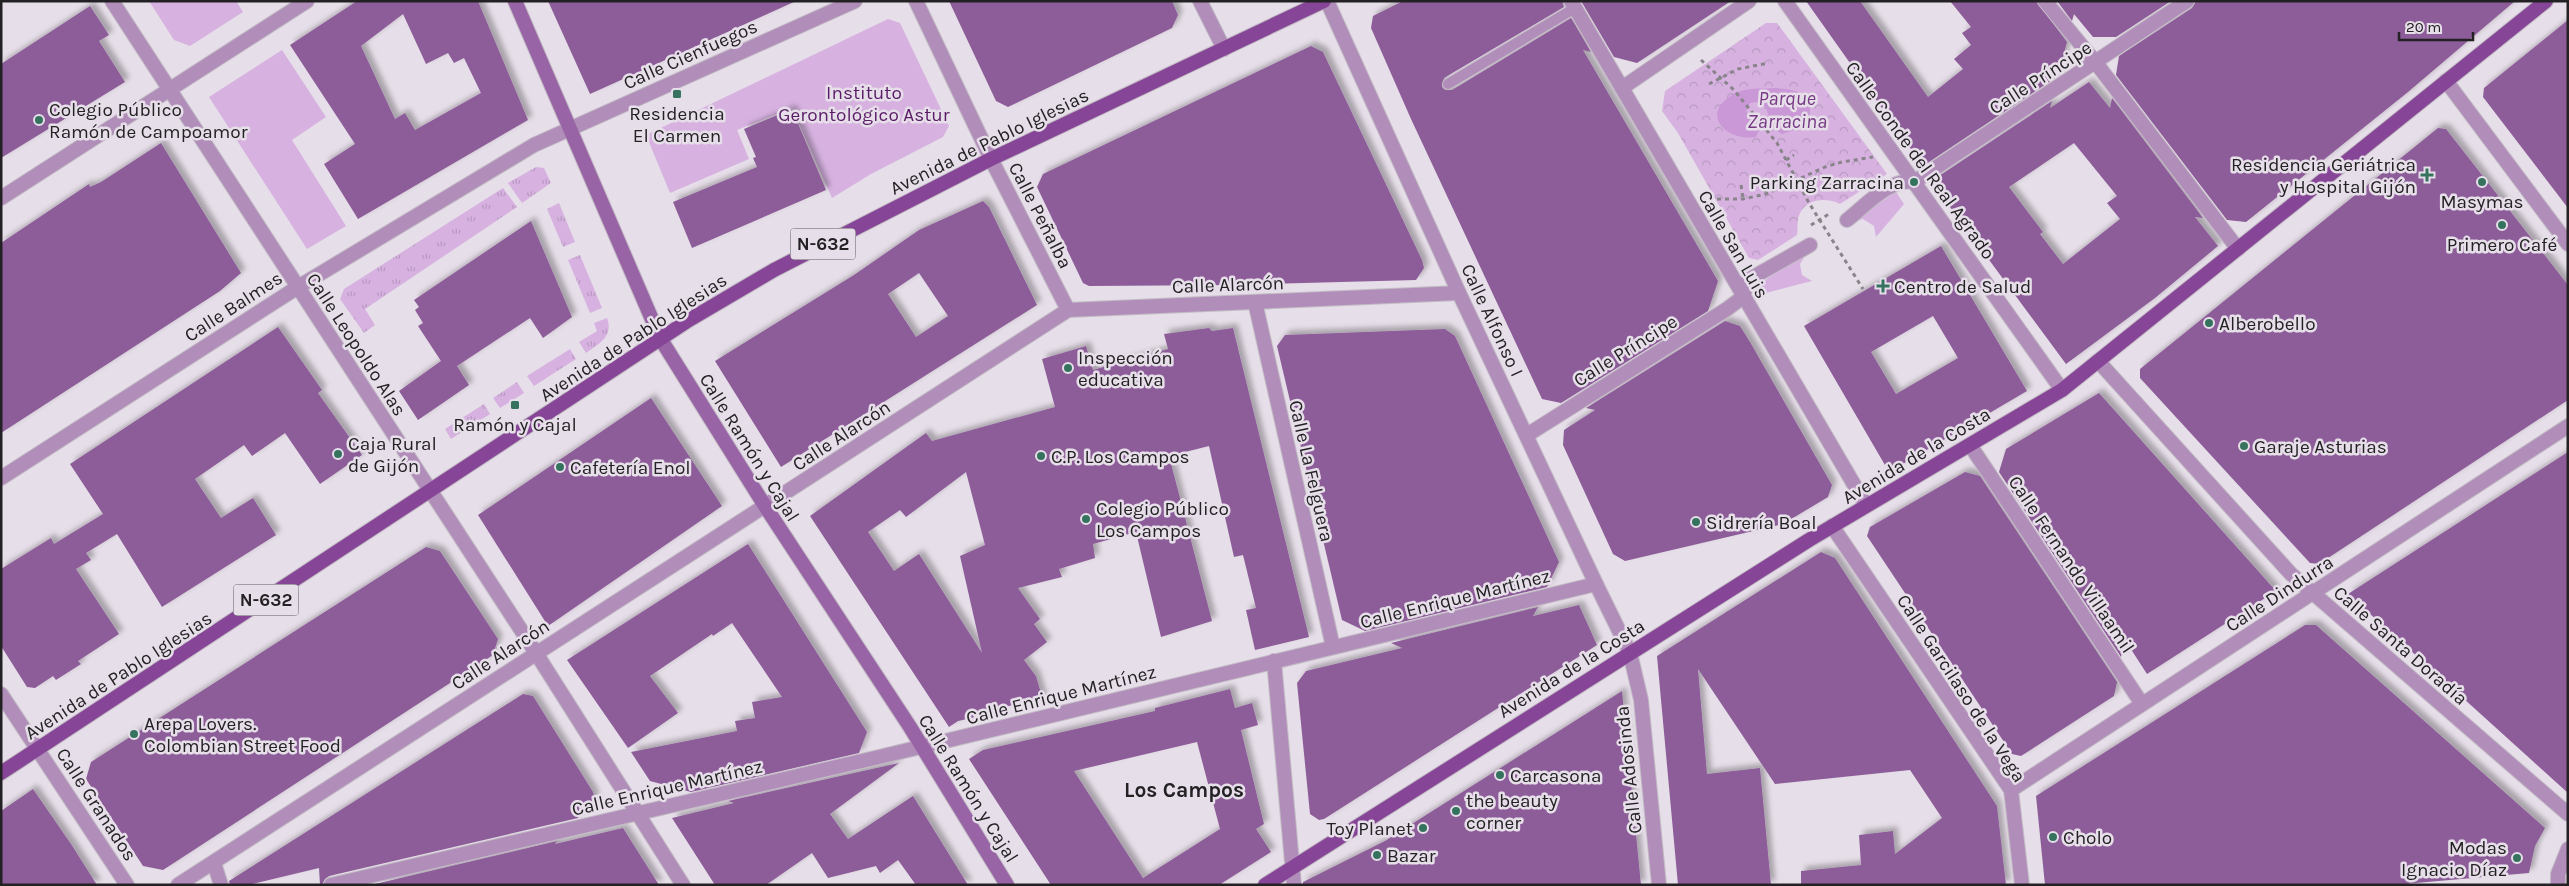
<svg xmlns="http://www.w3.org/2000/svg" width="2569" height="886" font-family="Karla,sans-serif">
<style>
.grass{fill:url(#grass-tufts)}
.park{fill:url(#park-crowns)}
.garden{fill:#d7b2e1}
.water{fill:#ca97d7}
.building{fill:#8d5d99;fill-rule:evenodd;filter:url(#shadow)}
.lines{fill:none;stroke-linecap:round;stroke-linejoin:round}
.service-casing{stroke:#c3bcc5;stroke-width:12}
.minor-casing{stroke:#c3bcc5;stroke-width:16}
.secondary-casing{stroke:#c3bcc5;stroke-width:16}
.primary-casing{stroke:#c3bcc5;stroke-width:16}
.path{stroke:#89838a;stroke-width:3;stroke-dasharray:4 4;stroke-linecap:butt}
.service{stroke:#b18eba;stroke-width:10}
.minor{stroke:#b18eba;stroke-width:14}
.secondary{stroke:#9864a5;stroke-width:14}
.primary{stroke:#864596;stroke-width:14}
.poi-dot{fill:#36735f;stroke:#e6dee8;stroke-width:2}
.labels{text-anchor:middle;stroke-width:5;stroke-linejoin:round;paint-order:stroke}
.shield{fill:#e6dee8;stroke:#5e5a60;stroke-width:1}
.shield-label{font-size:18px;font-weight:bold;fill:#242125}
.street-label{font-size:19px;fill:#242125;stroke:#e6dee8}
.park-label{font-size:19px;fill:#5a1c68;stroke:#e6dee8}
.poi-label{font-size:19px;fill:#242125;stroke:#e6dee8;text-anchor:start}
.water-label{font-size:20px;font-style:italic;fill:#773986;stroke:#e6dee8}
.quarter-label{font-size:21px;font-weight:bold;fill:#242125;stroke:#e6dee8}
</style>
<defs>
<pattern id="grass-tufts" width="24" height="20" patternUnits="userSpaceOnUse" patternTransform="scale(1.25)"><rect width="24" height="20" fill="#d7b2e1"/><path d="M3 7l-1-3M5 7V3M7 7l1-3M15 17l-1-3M17 17v-4M19 17l1-3" fill="none" stroke="#b899c1"/></pattern>
<pattern id="park-crowns" width="20" height="18" patternUnits="userSpaceOnUse" patternTransform="scale(1.25)"><rect width="20" height="18" fill="#d7b2e1"/><path d="M2 6a3 3 0 1 1 6 0M12 15a3 3 0 1 1 6 0" fill="none" stroke="#b899c1"/></pattern>
<filter id="shadow"><feDropShadow dx="4.5" dy="-4.5" stdDeviation="2.5" flood-color="#0004"/></filter>
</defs>
<rect width="100%" height="100%" fill="#e6dee8"/>
<g class="grass">
<path d="M536,167L544,168L551,183L522,203L508,183Z"/>
<path d="M503,188L517,207L365,309L375,325L364,333L340,299L344,289Z"/>
<path d="M559,203L575,242L563,247L547,209Z"/>
<path d="M580,255L602,308L590,313L568,260Z"/>
<path d="M607,318C614,336 599,344 586,353L579,342L597,331L594,323Z"/>
<path d="M570,349L576,359L534,386L527,376Z"/>
<path d="M517,382L524,393L500,408L493,398Z"/>
<path d="M484,404L490,414L451,439L445,429Z"/>
</g>
<path class="park" d="M1766,23H1777L1783,31L1887,174L1840,204C1825,196 1802,199 1798,219C1797,224 1798,230 1797,235L1758,260L1749,258L1678,133L1662,111L1665,91Z"/>
<g class="garden">
<path d="M149,1H236L243,12L190,46L174,40Z"/>
<path d="M888,19L900,23L949,126L943,137L871,174L832,198L792,108L737,130L749,159L670,193L646,135Z"/>
<path d="M282,50L326,117L292,140L346,226L307,249L209,97Z"/>
<path d="M1896,192L1904,204L1876,237L1874,226L1863,219L1851,222Z"/>
<path d="M1807,253L1800,264L1802,275L1812,281L1766,293L1759,284Z"/>
</g>
<path class="water" d="M1776,88C1798,90 1817,93 1808,120L1797,129L1782,134C1771,129 1770,119 1766,108L1756,102L1750,103L1746,111L1760,128L1756,137C1725,142 1699,113 1734,94C1746,87 1762,89 1776,88Z"/>
<g class="building">
<path d="M357,1H478L528,120L358,219L324,164L355,144L290,45ZM403,14L426,64L448,53L454,63L464,58L481,93L415,130L405,113L395,119L361,46Z"/>
<path d="M548,1H796L590,94Z"/>
<path d="M949,1H1172L1178,15L1172,28L1008,107L996,101Z"/>
<path d="M1403,1H1562L1564,7L1444,78L1442,87L1445,90H1452L1571,18L1591,52L1583,50L1718,281L1708,311L1561,403L1542,399L1411,119L1371,28L1373,16Z"/>
<path d="M1581,1H1731L1637,63L1614,57Z"/>
<path d="M1806,1H1860L1928,97L1963,69L1954,59L1971,45L1962,33L1971,27L1950,1H2036L2067,42L2058,76L1923,166Z"/>
<path d="M2057,1H2171L2116,37H2093L2074,14L2072,21Z"/>
<path d="M2196,1H2515L2408,92L2246,222L2227,220L2116,75L2119,56L2192,8Z"/>
<path d="M90,6L109,35L99,41L125,82L1,158V64Z"/>
<path d="M2568,20V208L2483,97L2484,88Z"/>
<path d="M1311,46L1323,52L1422,260L1424,268L1416,280L1233,285L1089,286L1083,283L1037,187L1043,174Z"/>
<path d="M2089,82L2110,108L2112,98L2203,218L2195,217L2218,246L2155,298L2066,364L1933,184L1935,182L1933,180L2052,101L2050,108ZM2074,143L2117,196L2107,203L2120,219L2063,264L2040,234L2043,232L2009,187Z"/>
<path d="M792,109L826,190L692,248L673,202L757,167L753,158L756,157L744,129Z"/>
<path d="M2438,128L2446,129L2568,285V400L2319,564L2310,563L2140,378V369Z"/>
<path d="M161,143L241,273L220,291L1,433V243L89,184L90,187L101,182Z"/>
<path d="M983,201L989,207L1037,305L781,467L715,361L854,275L919,230ZM919,273L948,316L916,337L888,294Z"/>
<path d="M531,221L572,317L543,338L530,318L457,366L469,385L418,420L399,391L441,361L418,326L423,323L415,310L419,307L414,300Z"/>
<path d="M1941,246L2027,391L1889,472L1804,326ZM1933,316L1958,358L1896,394L1871,352Z"/>
<path d="M1725,321L1740,326L1750,342L1832,485L1828,497L1783,524L1625,561L1613,554L1563,445L1564,430L1595,410L1586,408Z"/>
<path d="M278,327L322,390L318,393L362,455L320,484L285,433L252,456L244,445L195,479L221,518L253,498L276,535L162,607L117,534L86,553L91,560L76,569L119,634L78,661L81,664L56,680L53,676L35,688L27,687L1,646V569L51,538L54,544L103,514L70,464Z"/>
<path d="M1209,328L1212,331L1233,328L1309,637L1255,650L1246,610L1256,608L1243,555L1234,557L1209,446L1169,456L1212,621L1161,637L1136,532L1093,544L1095,558L1059,569L1062,577L1018,588L1040,619L1034,624L1047,642L1024,660L1036,676L1043,700L1008,706L998,712L958,721L949,727L810,516L926,433L932,441L1055,407L1042,359L1086,346L1093,370L1168,349L1164,334ZM966,472L985,545L960,556L982,653L919,554L894,571L868,532L900,510L906,517Z"/>
<path d="M1445,329L1455,336L1559,562L1547,587L1365,631L1342,620L1277,346L1285,335Z"/>
<path d="M2099,393L2276,591L2147,674L2125,640L2121,657L1999,472L2006,449Z"/>
<path d="M651,398L722,506L548,626L478,515Z"/>
<path d="M2568,452V793L2348,594Z"/>
<path d="M1965,472L1980,476L2117,682L2114,696L2021,756L2012,754L1867,536L1870,527Z"/>
<path d="M748,544L867,732L859,753L691,792L650,781L631,752L737,731L735,721L755,718L752,702L782,697L732,623L713,636L712,634L650,676L678,713L628,748L567,660Z"/>
<path d="M426,547L440,551L498,639L493,655L163,870L143,866L86,779L91,762Z"/>
<path d="M1821,552L1835,558L1997,806L2006,885H1801V871L1861,865L1859,835L1893,831L1895,854L1942,818L1910,770L1775,784L1698,669L1707,774L1760,768L1771,885H1678L1657,656Z"/>
<path d="M1579,605L1597,645L1324,819L1319,820L1310,814L1297,683L1306,671L1402,648L1391,643L1538,607L1533,616Z"/>
<path d="M2305,625H2316L2545,828L2535,846L2529,873L2393,885H2045L2036,796Z"/>
<path d="M1230,689L1235,708L1252,703L1258,725L1241,730L1264,824L1256,829L1271,852L1219,885H1051L969,759L983,750L1155,711V708ZM1197,742L1220,829L1143,878L1074,771Z"/>
<path d="M1622,691L1641,885H1303V882L1385,841Z"/>
<path d="M523,694L533,696L593,792L595,799L578,818L329,876L325,879L322,885H320L319,868L248,885H230L229,881Z"/>
<path d="M899,763L830,814L848,839L913,796L968,885H916L898,860L880,873L876,866L828,878L812,853L766,885H715L672,818L734,803L728,801Z"/>
<path d="M33,789L71,844L97,885H1V811Z"/>
<path d="M623,828L659,885H371L557,841L555,844Z"/>
</g>
<g class="lines">
<g class="service-casing">
<path id="service" d="M1448,84L1575,8"/>
</g>
<g class="minor-casing">
<g id="minor">
<path d="M112,1L536,653L683,885"/>
<path d="M916,1L991,159L1068,310"/>
<path d="M1200,1L1224,49"/>
<path d="M1327,1L1459,293L1596,584L1630,653L1641,700L1659,885"/>
<path d="M1571,1L1866,505"/>
<path d="M1785,1L2062,390"/>
<path d="M2045,1L2096,63L2238,249"/>
<path d="M2446,81L2568,244"/>
<path d="M1622,88L1749,1"/>
<path d="M1,198L307,1"/>
<path d="M1847,220C1865,206 1891,177 1914,182L2187,1"/>
<path d="M1255,302L1333,647"/>
<path d="M2098,361L2291,574L2568,814"/>
<path d="M1527,435L1727,309L1743,297L1748,280L1810,245"/>
<path d="M1970,445L2142,704"/>
<path d="M1,478L298,287L534,145L855,1"/>
<path d="M1832,526L2011,790L2022,885"/>
<path d="M1274,661L1294,885"/>
<path d="M1,694L127,885"/>
<path d="M2011,790L2568,426"/>
<path d="M214,863L221,885"/>
<path d="M178,885L1068,310L1459,293"/>
<path d="M331,885L879,757L1596,584"/>
<path d="M2558,885V874L2568,849"/>
</g>
</g>
<g class="secondary-casing">
<path id="secondary" d="M515,1L660,338L765,506L910,727L1007,885"/>
</g>
<g class="primary-casing">
<g id="primary">
<path d="M1,773L689,320L774,270L991,159L1324,1"/>
<path d="M1265,885L1809,540L2062,390L2546,1"/>
</g>
</g>
<g class="path">
<path d="M1701,60L1734,90L1777,143L1809,203L1863,289"/>
<path d="M1709,84L1738,69L1769,63"/>
<path d="M1786,160L1794,155"/>
<path d="M1761,181L1766,194"/>
<path d="M1741,185L1743,199"/>
<path d="M1709,199H1743L1766,194L1825,167L1842,162L1873,157"/>
<path d="M1811,225L1829,214"/>
</g>
<use href="#service" class="service"/>
<use href="#minor" class="minor"/>
<use href="#secondary" class="secondary"/>
<use href="#primary" class="primary"/>
</g>
<g class="poi-dot">
<rect x="672" y="89" width="10" height="10" rx="2.5"/>
<circle cx="39" cy="120" r="5"/>
<path d="M2424.5 167.5h5v5h5v5h-5v5h-5v-5h-5v-5h5z"/>
<circle cx="1914" cy="182" r="5"/>
<circle cx="2482" cy="182" r="5"/>
<circle cx="2502" cy="225" r="5"/>
<path d="M1880.5 278.5h5v5h5v5h-5v5h-5v-5h-5v-5h5z"/>
<circle cx="2209" cy="323" r="5"/>
<circle cx="1068" cy="368" r="5"/>
<rect x="510" y="400" width="10" height="10" rx="2.5"/>
<circle cx="2244" cy="446" r="5"/>
<circle cx="338" cy="454" r="5"/>
<circle cx="1041" cy="456" r="5"/>
<circle cx="560" cy="467" r="5"/>
<circle cx="1086" cy="519" r="5"/>
<circle cx="1696" cy="522" r="5"/>
<circle cx="134" cy="734" r="5"/>
<circle cx="1500" cy="775" r="5"/>
<circle cx="1456" cy="811" r="5"/>
<circle cx="1423" cy="828" r="5"/>
<circle cx="2053" cy="837" r="5"/>
<circle cx="1377" cy="855" r="5"/>
<circle cx="2517" cy="858" r="5"/>
</g>
<g class="labels">
<g class="shield">
<rect x="790.5" y="228.5" width="65" height="31" rx="4"/>
<rect x="233.5" y="584.5" width="65" height="31" rx="4"/>
</g>
<g class="shield-label">
<text x="823" y="250">N-632</text>
<text x="266" y="606">N-632</text>
</g>
<g class="street-label">
<text transform="translate(690 54) rotate(-24)" y="7">Calle Cienfuegos</text>
<text transform="translate(2040 77) rotate(-33)" y="7">Calle Príncipe</text>
<text transform="translate(989 141) rotate(-26)" y="7">Avenida de Pablo Iglesias</text>
<text transform="translate(1921 160) rotate(54)" y="7">Calle Conde del Real Agrado</text>
<text transform="translate(1041 215) rotate(63)" y="7">Calle Peñalba</text>
<text transform="translate(1734 244) rotate(60)" y="7">Calle San Luis</text>
<text transform="translate(1228 284) rotate(-2)" y="7">Calle Alarcón</text>
<text transform="translate(233 306) rotate(-33)" y="7">Calle Balmes</text>
<text transform="translate(1493 320) rotate(65)" y="7">Calle Alfonso I</text>
<text transform="translate(633 337) rotate(-33)" y="7">Avenida de Pablo Iglesias</text>
<text transform="translate(357 344) rotate(57)" y="7">Calle Leopoldo Alas</text>
<text transform="translate(1625 350) rotate(-32)" y="7">Calle Príncipe</text>
<text transform="translate(841 435) rotate(-33)" y="7">Calle Alarcón</text>
<text transform="translate(750 447) rotate(58)" y="7">Calle Ramón y Cajal</text>
<text transform="translate(1916 455) rotate(-31)" y="7">Avenida de la Costa</text>
<text transform="translate(1312 471) rotate(77)" y="7">Calle La Felguera</text>
<text transform="translate(2072 564) rotate(56)" y="7">Calle Fernando Villaamil</text>
<text transform="translate(2279 593) rotate(-33)" y="7">Calle Dindurra</text>
<text transform="translate(1455 598) rotate(-14)" y="7">Calle Enrique Martínez</text>
<text transform="translate(2401 645) rotate(41)" y="7">Calle Santa Doradía</text>
<text transform="translate(500 654) rotate(-33)" y="7">Calle Alarcón</text>
<text transform="translate(1571 668) rotate(-32)" y="7">Avenida de la Costa</text>
<text transform="translate(118 675) rotate(-33)" y="7">Avenida de Pablo Iglesias</text>
<text transform="translate(1962 688) rotate(57)" y="7">Calle Garcilaso de la Vega</text>
<text transform="translate(1061 694) rotate(-14)" y="7">Calle Enrique Martínez</text>
<text transform="translate(1628 770) rotate(-96)" y="7">Calle Adosinda</text>
<text transform="translate(667 787) rotate(-13)" y="7">Calle Enrique Martínez</text>
<text transform="translate(969 788) rotate(58)" y="7">Calle Ramón y Cajal</text>
<text transform="translate(97 804) rotate(57)" y="7">Calle Granados</text>
</g>
<g class="park-label">
<text x="864" y="99">Instituto<tspan x="864" dy="22">Gerontológico Astur</tspan></text>
</g>
<g class="poi-label">
<text x="49" y="116">Colegio Público<tspan x="49" dy="22">Ramón de Campoamor</tspan></text>
<text x="677" y="120" text-anchor="middle">Residencia<tspan x="677" dy="22">El Carmen</tspan></text>
<text x="2416" y="171" text-anchor="end">Residencia Geriátrica<tspan x="2416" dy="22">y Hospital Gijón</tspan></text>
<text x="1904" y="189" text-anchor="end">Parking Zarracina</text>
<text x="2482" y="208" text-anchor="middle">Masymas</text>
<text x="2502" y="251" text-anchor="middle">Primero Café</text>
<text x="1894" y="293">Centro de Salud</text>
<text x="2219" y="330">Alberobello</text>
<text x="1078" y="364">Inspección<tspan x="1078" dy="22">educativa</tspan></text>
<text x="515" y="431" text-anchor="middle">Ramón y Cajal</text>
<text x="348" y="450">Caja Rural<tspan x="348" dy="22">de Gijón</tspan></text>
<text x="2254" y="453">Garaje Asturias</text>
<text x="1051" y="463">C.P. Los Campos</text>
<text x="570" y="474">Cafetería Enol</text>
<text x="1096" y="515">Colegio Público<tspan x="1096" dy="22">Los Campos</tspan></text>
<text x="1706" y="529">Sidrería Boal</text>
<text x="144" y="730">Arepa Lovers.<tspan x="144" dy="22">Colombian Street Food</tspan></text>
<text x="1510" y="782">Carcasona</text>
<text x="1466" y="807">the beauty<tspan x="1466" dy="22">corner</tspan></text>
<text x="1413" y="835" text-anchor="end">Toy Planet</text>
<text x="2063" y="844">Cholo</text>
<text x="2507" y="854" text-anchor="end">Modas<tspan x="2507" dy="22">Ignacio Díaz</tspan></text>
<text x="1387" y="862">Bazar</text>
</g>
<g class="water-label">
<text x="1787" y="105">Parque<tspan x="1787" dy="23">Zarracina</tspan></text>
</g>
<g class="quarter-label">
<text x="1184" y="797">Los Campos</text>
</g>
</g>
<rect width="2569" height="886" fill="none" stroke="#242125" stroke-width="5"/>
<path d="M2399 32v8h74v-8" fill="none" stroke="#242125" stroke-width="2.5"/>
<text x="2406" y="32" font-size="15" fill="#242125" stroke="#e6dee8" stroke-width="4" paint-order="stroke">20 m</text>
</svg>
